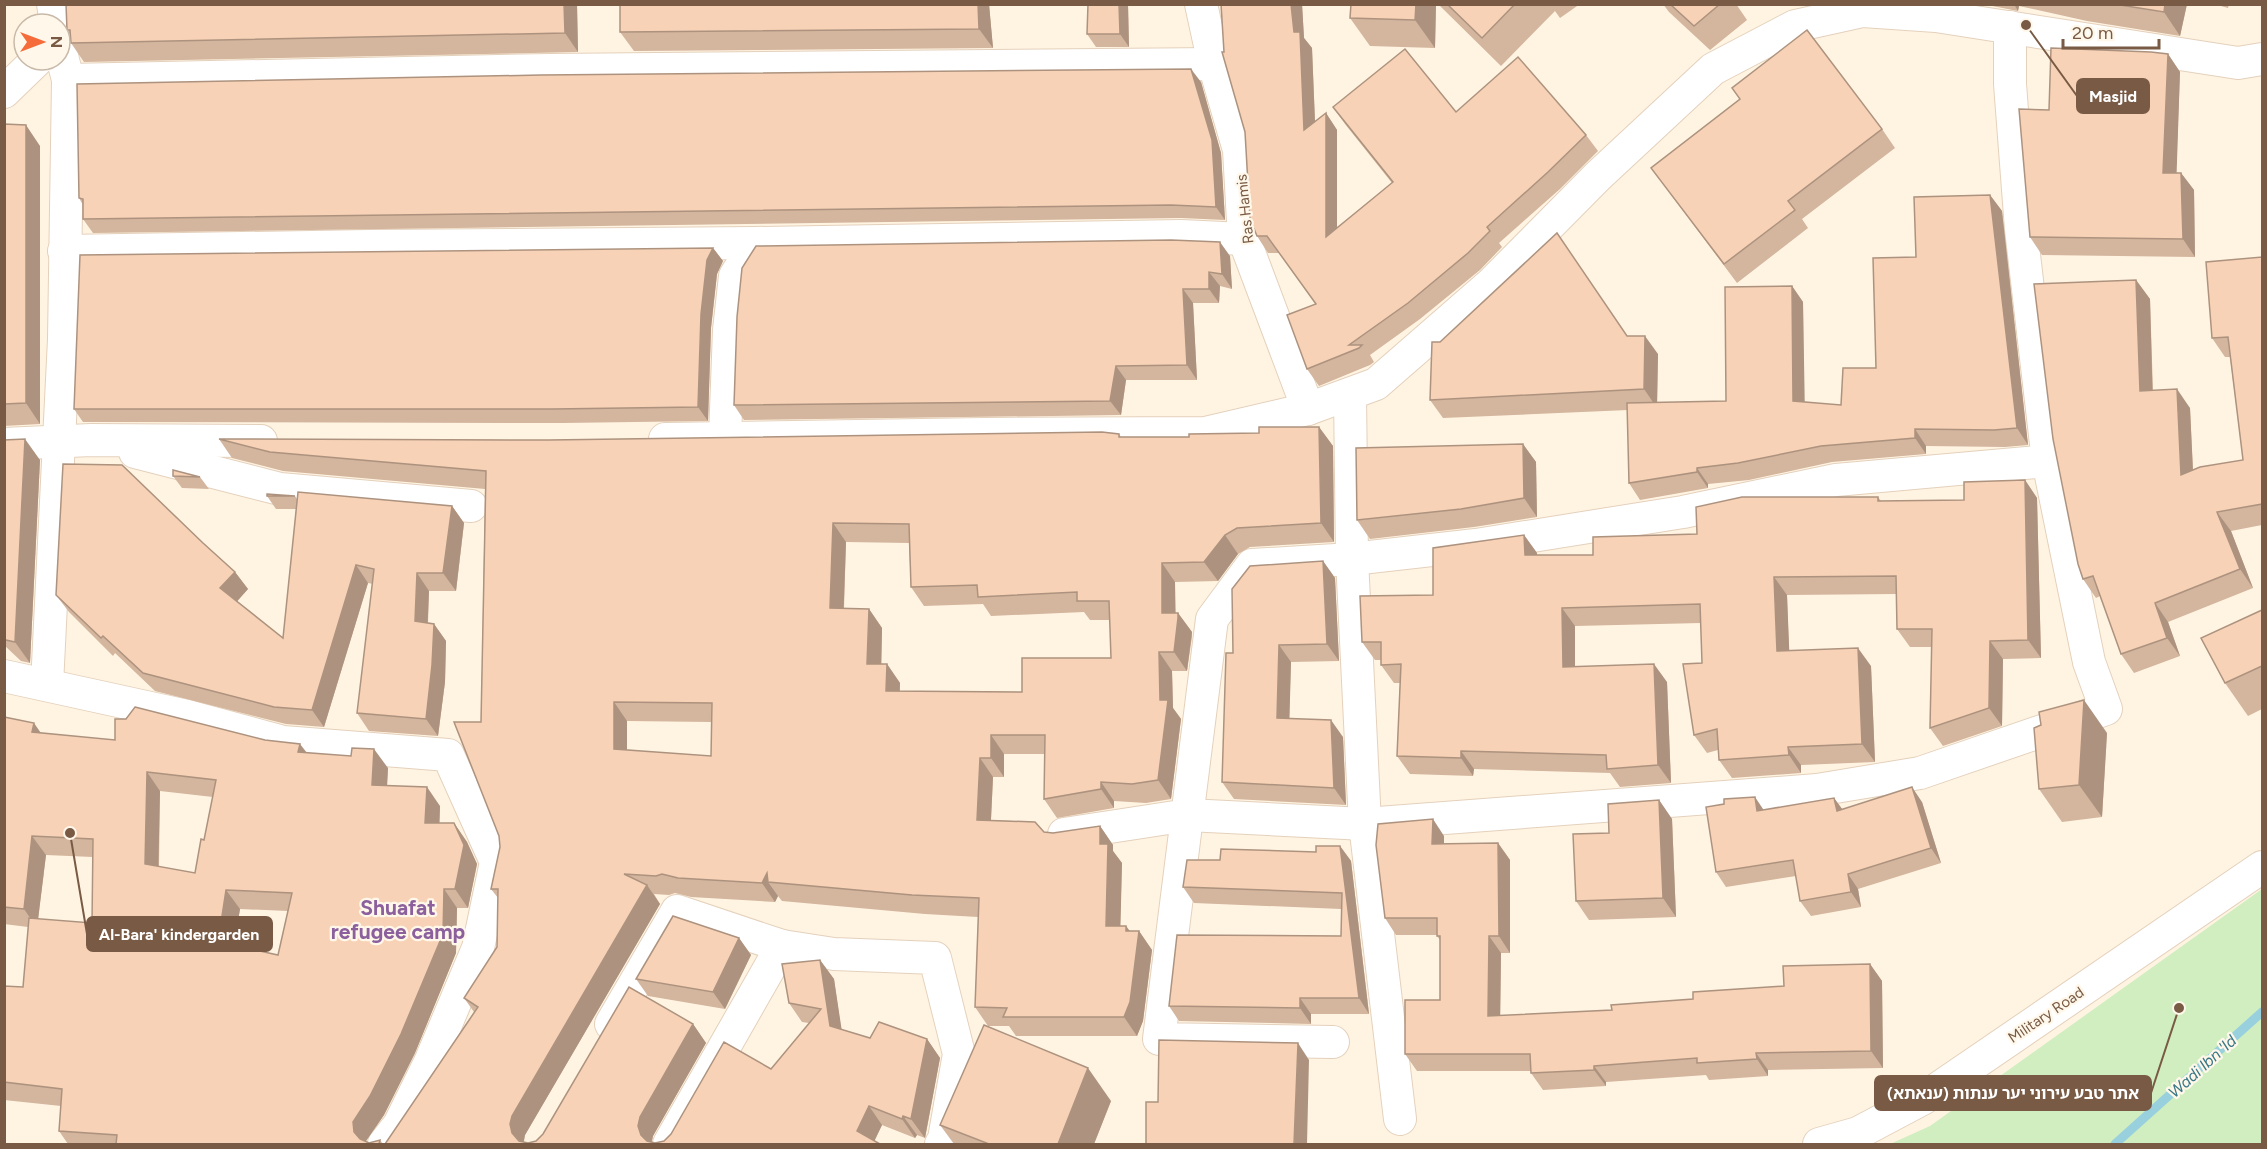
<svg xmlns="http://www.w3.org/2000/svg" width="2267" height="1149" font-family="Figtree,'Noto Sans Hebrew',sans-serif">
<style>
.green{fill:#d0eebf}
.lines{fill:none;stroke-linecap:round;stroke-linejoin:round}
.stream{stroke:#99d0dd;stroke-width:9}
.minor-casing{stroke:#e4d1bc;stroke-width:34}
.minor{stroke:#fff;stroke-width:32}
.wall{fill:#d4b59d;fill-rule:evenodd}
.shaded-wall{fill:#ad937f}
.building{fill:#f7d2b6;stroke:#ad937f;stroke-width:1.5;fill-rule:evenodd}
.labels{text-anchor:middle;stroke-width:4.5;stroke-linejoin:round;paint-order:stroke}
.street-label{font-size:15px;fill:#795a45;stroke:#fff8ea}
.water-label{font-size:16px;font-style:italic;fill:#3a7787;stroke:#fff8ea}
.district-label{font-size:21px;font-weight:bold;fill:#8b609d;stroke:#fff8ea}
.leader{fill:none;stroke:#795a45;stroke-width:2}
.callout-dot{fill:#795a45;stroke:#fff8ea;stroke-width:2}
.callout{fill:#795a45;stroke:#795a45;stroke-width:2}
.callout-label{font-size:16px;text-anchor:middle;font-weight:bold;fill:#fff}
</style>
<rect width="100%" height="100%" fill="#fff4e2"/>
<path class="green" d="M2262,889V1144H1890L1930,1126Z"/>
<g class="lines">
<path class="stream" d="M2115,1144L2262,1012"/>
<g class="minor-casing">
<g id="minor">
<path d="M53,4L56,24"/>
<path d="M1201,4L1214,64L1239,150L1244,239L1308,409"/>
<path d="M68,80L550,70L1214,64"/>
<path d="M4,92L37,60"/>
<path d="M64,251L369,246L756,243"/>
<path d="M1350,394L1352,559L1365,824L1400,1119"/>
<path d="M725,437L729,330L735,276L756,243L1181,236L1244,239"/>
<path d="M665,439L985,434L1205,433L1308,409L1376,384L1492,283L1598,176L1713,69L1795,26L1863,11L1936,16L2238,63L2262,59"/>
<path d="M4,444L91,440L261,441"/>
<path d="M135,452L280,489L471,506"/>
<path d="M4,676L187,716L283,742L448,755L496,862L478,948L431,1060L399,1125L384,1144"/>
<path d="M47,685L64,339L68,80L60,48"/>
<path d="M1064,834L1188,815L1365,824L1817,790L1920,773L2106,709L2089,662L2048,461L2021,229L2010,84V27"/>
<path d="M611,1024L677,911L782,946"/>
<path d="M1333,1042L1159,1039L1212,619L1252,565L1352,559L1476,545L1683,512L1836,480L2048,461"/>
<path d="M669,1144L782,946L834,954L935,958L959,1054L944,1139L941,1144"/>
<path d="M1819,1144L1858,1133L1924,1098L2262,867"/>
</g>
</g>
<use href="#minor" class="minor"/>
</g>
<g class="wall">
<path d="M577,4L578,52L84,62L71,43V35L67,30Z"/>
<path d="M620,4H989L993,48L634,51L620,32Z"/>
<path d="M1128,4L1129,47H1096L1087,34Z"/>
<path d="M1221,4H1302L1304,38L1312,48L1315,122L1326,113L1337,130V227L1392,183L1345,124L1333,107L1456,112L1586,135L1598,151L1560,189L1499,243L1502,247L1480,270L1420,319L1370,355L1374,362L1370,365L1319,386L1307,369L1316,304L1279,253H1268L1257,236L1245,132L1224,52Z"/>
<path d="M1351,4H1436L1435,48L1370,46L1350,18Z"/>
<path d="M1438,4H1580L1560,18L1555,11L1501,66Z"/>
<path d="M1663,4H1736L1747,20L1710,50L1669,12Z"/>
<path d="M1982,4H2187L2180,36L2087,21L2019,6L2018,11Z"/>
<path d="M2214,4H2229L2228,8Z"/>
<path d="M2168,54L2180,72L2176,173H2181L2194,190L2195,257L2042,255L2030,237L2049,110Z"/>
<path d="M1201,82L1221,153L1225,220L1181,218L93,233L83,219V205L79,198Z"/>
<path d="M1732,88L1882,129L1895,148L1802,219L1808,228L1737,283L1651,168L1740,99Z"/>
<path d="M4,124L40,146V424L4,426Z"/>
<path d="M1990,195L2002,211L2028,445L2005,447L1926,446V454L1832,462L1749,480L1708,484V488L1640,500L1629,483L1628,410L1443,418L1430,400L1627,336L1658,354L1657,403L1726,401L1792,286L1803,302L1804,402L1841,405L1876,368L1916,257Z"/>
<path d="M713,248L723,261L717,274L711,328L708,421L562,423L83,422L74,409Z"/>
<path d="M1230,256L1232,289L1220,286L1219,303H1193L1197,380H1126L1121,415L744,420L734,405Z"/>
<path d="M2262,257V525L2231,531L2253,588L2168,622L2180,656L2134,673L2121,654L2100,596L2096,598L2083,579L2136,280L2150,299L2153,391L2190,408L2193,470L2243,460L2230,357H2225L2212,338Z"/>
<path d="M1259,427H1319L1333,446L1334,542L1250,547L1238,554L1218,581L1175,582V613H1178L1192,632V637L1187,671H1172L1173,708L1181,719L1171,799L1146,803L1114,801V808L1057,818L1044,799V754H1004V777H993L991,820L1035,822L1044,832L1053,833L1100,826L1113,845V851L1122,863L1120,926H1126L1130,931H1139L1152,950L1143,1021L1137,1036H1016L1009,1026H988L975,1007L978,917L925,914L782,901L778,896L775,902L691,897L675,893L669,895L654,894L660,904L525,1135L524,1142L528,1143L536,1141L543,1134L629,987L693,1024L706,1043L653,1136L652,1142L655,1143L664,1141L671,1134L724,1042L771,1069L809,1023L802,1022L789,1003L782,964L820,960L834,979L841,1029L870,1038L879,1022L927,1039L940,1058L925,1138L917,1135L915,1138L882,1125L874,1141L880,1144H385L474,1012L464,998L497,947L498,898L491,889L500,847L499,836L454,722H481L485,489L283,471L232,458L219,439L549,440L1102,432L1119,434L1121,437H1189V434L1259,433ZM846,542L909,543L911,587L924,606L983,604L991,616L1084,612L1090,620H1110L1111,658H1022V692L900,691V683L887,664H881L882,628L869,609H844ZM627,721L712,722L711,756L627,750Z"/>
<path d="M4,440L40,460L30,663L21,661L4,645Z"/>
<path d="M1523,444L1536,462L1537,517L1474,527L1370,539L1357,520Z"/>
<path d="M173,476L200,477L209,489L182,488Z"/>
<path d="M2025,480L2037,498L2041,658L2003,659L2002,726L1943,746L1930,728L1932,647H1910L1897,629V594L1787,595L1789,651L1871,666L1875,762L1801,765V773L1732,778L1719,760L1718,750L1707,753L1694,735L1702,663L1701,623L1575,626V667L1667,682L1671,783L1620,787L1610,773L1474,769L1473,776L1410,774L1397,756L1400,683H1394L1381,665V660H1375L1362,642L1433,595L1524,535L1537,553V555H1593L1878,497L1881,501L1964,500Z"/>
<path d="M267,496H295L297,499L452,506L464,523L456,591H429L428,623L434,624L446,641L445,682L438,736L369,731L357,713L373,584L368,583L324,727L286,724L155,691L115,653L113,656L69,612L56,595L203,543L235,572L248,589L237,601L283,638L296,509H276Z"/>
<path d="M1323,561L1335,578L1339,661L1291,662L1289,719L1343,737L1346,805L1234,799L1222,782L1233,653Z"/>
<path d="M2262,610V709L2248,716L2225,683Z"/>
<path d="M4,717L41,733L115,740L307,753L388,768L387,786L440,806L439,823H454L467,842L477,864L468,908H457L456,953L415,1053L384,1115L366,1141V1142L369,1143L380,1140L383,1144H68L59,1131L61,1106L4,1100V986L23,987L28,927L4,924ZM160,791L213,797L204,840L195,873L159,867ZM46,855L93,857L92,923L38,919ZM240,909L288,911L278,955L234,945Z"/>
<path d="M2107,733L2102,817L2062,822L2039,789Z"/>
<path d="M1834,798L1842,809L1922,802L1941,863L1858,889L1861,907L1811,916L1800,901L1796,876L1726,887L1716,872L1764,810Z"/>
<path d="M1659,800L1672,819L1676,917L1589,920L1576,901L1609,833Z"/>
<path d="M1444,836V844L1498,843L1510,860V953H1501L1500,1016L1612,1010L1784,986L1870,964L1882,981L1883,1068L1768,1070V1076L1709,1080L1706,1075L1606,1082V1086L1543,1090L1531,1073V1071H1417L1405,1054L1440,1000V940L1437,936V935H1396L1385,918Z"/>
<path d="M1340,846L1351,861L1369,1014H1311V1024L1179,1021L1169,1006L1341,936V909L1194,903L1183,887L1220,860L1316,852Z"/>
<path d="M739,938L751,955L725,1009L648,996L636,979Z"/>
<path d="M1111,1101L1094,1144H954L940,1125Z"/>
</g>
<g class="shaded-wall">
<path d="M564,4H577L578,52L565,33Z"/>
<path d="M978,4H989L993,48L979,29Z"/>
<path d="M1119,4H1128L1129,47L1120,34Z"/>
<path d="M1291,4H1302L1304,38L1312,48L1316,147L1304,130Z"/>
<path d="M1416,4H1436L1435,48L1415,20Z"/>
<path d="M2014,4H2018L2019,6L2018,11Z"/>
<path d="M2165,4H2187L2180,36L2164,12Z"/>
<path d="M2168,54L2180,72L2176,191L2163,173Z"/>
<path d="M1191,69L1201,82L1221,153L1225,220L1216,207Z"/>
<path d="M1326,113L1337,130V254L1326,237Z"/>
<path d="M26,125L40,146V424L26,403Z"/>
<path d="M2181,173L2194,190L2195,257L2183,239Z"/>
<path d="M1990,195L2002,211L2028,445L2017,428Z"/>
<path d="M1220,242L1230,256L1232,289L1222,274Z"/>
<path d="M713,248L723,261L717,274L711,328L708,421L698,407L701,314L707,260Z"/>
<path d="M1209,272L1220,286L1219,303L1209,289Z"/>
<path d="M2136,280L2150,299L2153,410L2140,391Z"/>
<path d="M1792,286L1803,302L1805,418L1793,401Z"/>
<path d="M1183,289L1193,303L1197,380L1187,365Z"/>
<path d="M1645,336L1658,354L1657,408L1644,389Z"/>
<path d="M1116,366L1126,380L1121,415L1110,401Z"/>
<path d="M2177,389L2190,408L2194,494L2181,475Z"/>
<path d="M1319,427L1333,446L1334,542L1321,523Z"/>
<path d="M1915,429L1926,446V454L1915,438Z"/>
<path d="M25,439L40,460L30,663L15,642Z"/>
<path d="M1523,444L1536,462L1537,517L1524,498Z"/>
<path d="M1697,468L1708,484V488L1697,472Z"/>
<path d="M2025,480L2037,498L2041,658L2028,640Z"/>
<path d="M452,506L464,523L456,591L443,573Z"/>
<path d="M2217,512L2231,531L2253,588L2240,569Z"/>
<path d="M833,523L846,542L843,627L830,608Z"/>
<path d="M1225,535L1238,554L1218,581L1204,562Z"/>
<path d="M1524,535L1537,553V573L1525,555Z"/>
<path d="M1323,561L1335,578L1339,661L1327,644Z"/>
<path d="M1162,563L1175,582L1176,632L1162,613Z"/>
<path d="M356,565L368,583L324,727L312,710Z"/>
<path d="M235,572L248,589L233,606L220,588Z"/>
<path d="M417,573L429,591L427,639L415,621Z"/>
<path d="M1774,577L1787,595L1790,669L1777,651Z"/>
<path d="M2155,603L2168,622L2180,656L2167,638Z"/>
<path d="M1562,608L1575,626V685L1563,667Z"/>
<path d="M869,609L882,628L881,683L867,664Z"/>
<path d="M1178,613L1192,632L1187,671L1174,652Z"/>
<path d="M434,624L446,641L445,682L438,736L426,719Z"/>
<path d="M1990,641L2003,659L2002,726L1989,708Z"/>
<path d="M1279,645L1291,662L1289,735L1277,718Z"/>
<path d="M1858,648L1871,666L1875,762L1862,744Z"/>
<path d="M1159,652L1172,671L1173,708L1181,719L1171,799L1158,780L1160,700Z"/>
<path d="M887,664L900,683L899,710L886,691Z"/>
<path d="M1654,664L1667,682L1671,783L1658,765Z"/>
<path d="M2084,700L2107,733L2102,817L2079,785Z"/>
<path d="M614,702L627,721V768L614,749Z"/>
<path d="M1331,720L1343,737L1346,805L1334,788Z"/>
<path d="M34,723L47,742L32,732Z"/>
<path d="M991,735L1004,754V777L991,758Z"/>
<path d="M300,744L314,762L298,752Z"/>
<path d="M1788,747L1801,765V773L1789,755Z"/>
<path d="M374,749L388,768L386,804L372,785Z"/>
<path d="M1461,751L1474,769L1473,776L1461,758Z"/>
<path d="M980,758L993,777L990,839L977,820Z"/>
<path d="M147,772L160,791L158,883L145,864Z"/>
<path d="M1101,782L1114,801V808L1101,789Z"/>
<path d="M427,787L440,806L439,842L425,823Z"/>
<path d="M1912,787L1922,802L1941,863L1931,848Z"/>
<path d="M1755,797L1765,812L1757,811Z"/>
<path d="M1834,798L1845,813L1837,811Z"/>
<path d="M1659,800L1672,819L1676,917L1663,898Z"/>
<path d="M1433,819L1444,836V861L1432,844Z"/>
<path d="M454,823L467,842L477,864L468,908L455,889Z"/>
<path d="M1100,826L1113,845V851L1122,863L1120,945L1106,926L1100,844Z"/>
<path d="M32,836L46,855L37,928L24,909Z"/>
<path d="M1498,843L1510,860V953L1499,936Z"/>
<path d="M1340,846L1351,861L1369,1014L1359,998Z"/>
<path d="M767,873L768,882L778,896L775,902L762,883Z"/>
<path d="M1848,874L1858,889L1861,907L1851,892Z"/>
<path d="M647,885L660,904L525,1135L523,1144L512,1133L510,1124L512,1116Z"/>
<path d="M444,889L457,908L456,953L415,1053L384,1115L366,1141L367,1144H363L354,1132L353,1122Z"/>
<path d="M226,890L240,909L231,961L218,942Z"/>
<path d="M1126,926L1137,942L1139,931L1152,950L1143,1021L1137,1036L1124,1017Z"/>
<path d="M1489,936L1501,953L1500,1033L1488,1016Z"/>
<path d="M739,938L751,955L725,1009L713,992Z"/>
<path d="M820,960L834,979L844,1045L830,1026Z"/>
<path d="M1870,964L1882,981L1883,1068L1871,1051Z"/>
<path d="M1300,998L1311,1014V1024L1300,1008Z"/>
<path d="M693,1024L706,1043L653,1136L651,1144L641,1135L638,1126L640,1117Z"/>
<path d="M927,1039L940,1058L925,1138L911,1119Z"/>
<path d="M1298,1043L1309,1060L1307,1144H1294Z"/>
<path d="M1756,1053L1768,1070V1076L1757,1059Z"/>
<path d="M1594,1066L1606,1082V1086L1594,1070Z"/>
<path d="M1088,1068L1111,1101L1094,1144H1058Z"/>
<path d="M869,1106L882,1125L873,1144L857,1131Z"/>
<path d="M903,1116L917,1135L915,1138L902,1119Z"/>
</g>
<g class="building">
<path d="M66,4H564L565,33L71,43L70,30H67Z"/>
<path d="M620,4H978L979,29L620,32Z"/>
<path d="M1088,4H1119L1120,34H1087Z"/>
<path d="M1221,4H1291L1294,32H1300L1304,130L1326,113V237L1393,182L1333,107L1405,49L1456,112L1518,57L1586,135L1548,172L1487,227L1490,231L1468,253L1408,303L1349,345H1362L1359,348L1307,369L1287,315L1316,304L1267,236H1257L1250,219L1245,132L1222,52H1224Z"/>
<path d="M1351,4H1416L1415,20L1350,18Z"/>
<path d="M1447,4H1515L1482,38Z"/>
<path d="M1670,4H1720L1694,26Z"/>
<path d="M2114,4H2165L2164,12Z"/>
<path d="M1807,30L1882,129L1788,201L1795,210L1724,264L1651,168L1740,99L1732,88Z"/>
<path d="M2051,48L2151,52L2168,54L2163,173H2181L2183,239L2030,237L2019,109L2049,110Z"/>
<path d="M1191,69L1212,140L1216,207L1171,205L83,219V199L79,198L77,84L541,75Z"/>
<path d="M4,124L26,125V403L4,404Z"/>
<path d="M1990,195L2017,428L1994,430L1915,429V438L1821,446L1738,463L1697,468V472L1629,483L1627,403L1726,401L1725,287L1792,286L1793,401L1841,405L1843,368H1876L1873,258L1916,257L1914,197Z"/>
<path d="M1557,233L1627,336H1645L1644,389L1430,400L1432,342H1440Z"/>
<path d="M1171,240L1220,242L1222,274L1209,272V289H1183L1187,365L1116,366L1110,401L734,405L737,317L742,268L756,246Z"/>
<path d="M713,248L707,260L701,314L698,407L552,409H74L80,255Z"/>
<path d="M2262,257V504L2217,512L2240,569L2155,603L2167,638L2121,654L2093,576L2083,579L2078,564L2053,439L2034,284L2136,280L2140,391L2177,389L2181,475L2200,467L2243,460L2228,337L2212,338L2206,262Z"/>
<path d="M1259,427H1319L1321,523L1237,528L1225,535L1204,562L1162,563V613H1178V618L1174,652H1159L1160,700H1168L1158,780L1132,784L1101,782V789L1044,799L1045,735H991V758H980L977,820L1035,822L1044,832L1053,833L1100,826V844H1108L1106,926H1126V931H1139L1130,1002L1124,1017H1003L1007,1008L975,1007L979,898L912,895L768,882L767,873L762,883L678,878L662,874L656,876L624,874L647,885L512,1116L510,1124L512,1133L519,1141L528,1143L536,1141L543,1134L629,987L693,1024L640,1117L638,1126L641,1135L647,1141L655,1143L664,1141L671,1134L724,1042L771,1069L821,1009L789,1003L782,964L820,960L830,1026L870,1038L879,1022L927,1039L911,1119L903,1116L902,1119L869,1106L857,1131L880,1144H385L478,1007L464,998L497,947L498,889H491L500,847L499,836L454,722H481L486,471L270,452L219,439L549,440L1102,432L1119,434V437H1189V434L1259,433ZM833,523L909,524L911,587L977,585L978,597L1077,592V601H1109L1111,658H1022V692L886,691L887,664H867L869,609L830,608ZM614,702L712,703L711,756L614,749Z"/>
<path d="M25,439L15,642L6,640L4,638V440Z"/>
<path d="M1523,444L1524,498L1461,509L1357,520L1356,448Z"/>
<path d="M63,464L122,465L203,543L235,572L220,588L283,638L298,492L452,506L443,573H417L415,621L434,624L432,665L426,719L357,713L374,569L356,565L312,710L274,707L143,673L103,636L101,638L56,595Z"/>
<path d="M173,470L200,477L173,476Z"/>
<path d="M2025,480L2028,640L1990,641L1989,708L1930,728L1932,629H1897L1896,576L1774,577L1777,651L1858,648L1862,744L1788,747L1789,755L1719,760L1717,729L1694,735L1683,664L1702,663L1700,604L1562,608L1563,667L1654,664L1658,765L1607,769L1606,755L1461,751V758L1397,756L1401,664L1381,665V642H1362L1360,596L1433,595V548L1524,535L1525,555H1593V537L1697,534L1696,507L1742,497H1878V501L1964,500V482Z"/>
<path d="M267,494L295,496H267Z"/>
<path d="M1323,561L1327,644L1279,645L1277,718L1331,720L1334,788L1222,782L1226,653H1233L1232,589L1250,566Z"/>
<path d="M2262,610V666L2225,683L2201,638Z"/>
<path d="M2084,700L2079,785L2039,789L2034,728L2041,725L2039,712Z"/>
<path d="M135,707L265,740L300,744L298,752L351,756L352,748L374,749L372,785L427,787L425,823H454L464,845L455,889H444L443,934L401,1034L370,1096L353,1122L354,1132L360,1139L369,1143L380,1140L379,1144H116L117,1135L59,1131L62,1089L4,1082V986L23,987L29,918L92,923L93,839L32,836L24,909L4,907V717L34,723L32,732L115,740V719H126ZM147,772L216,780L204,840L201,839L195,873L145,864ZM226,890L292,893L278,955L218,942Z"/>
<path d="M1912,787L1931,848L1848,874L1851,892L1800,901L1793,860L1716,872L1706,807L1724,804V799L1755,797L1757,811L1834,798L1837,811Z"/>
<path d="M1659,800L1663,898L1576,901L1573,834L1609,833L1608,804Z"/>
<path d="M1433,819L1432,844L1498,843L1499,936H1489L1488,1016L1612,1010L1611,1005L1693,999V992L1784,986L1783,966L1870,964L1871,1051L1756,1053L1757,1059L1697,1063V1058L1594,1066V1070L1531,1073L1530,1054H1405V1000H1440V936H1437V918H1385L1376,845L1378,824Z"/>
<path d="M1316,846H1340L1359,998H1300V1008L1169,1006L1177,935L1341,936L1342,893L1183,887L1187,860H1220L1221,849L1316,852Z"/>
<path d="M673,916L739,938L713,992L636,979Z"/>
<path d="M984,1025L1088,1068L1058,1144H989L940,1125Z"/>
<path d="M1159,1040L1298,1043L1294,1144H1146V1102H1158Z"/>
</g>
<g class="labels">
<g class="street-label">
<text transform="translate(1245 209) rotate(-96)" y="5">Ras Hamis</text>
<text transform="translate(2046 1015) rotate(-34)" y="5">Military Road</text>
</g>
<g class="water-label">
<text transform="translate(2202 1066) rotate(-42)" y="6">Wadi Ibn 'Id</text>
</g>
<g class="district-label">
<text x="398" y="915">Shuafat<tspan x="398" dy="24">refugee camp</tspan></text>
</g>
</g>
<path class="leader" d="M2026 25L2077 96M70 833L87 934M2179 1008L2151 1093"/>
<g class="callout-dot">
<circle cx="2026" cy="25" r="6"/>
<circle cx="70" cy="833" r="6"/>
<circle cx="2179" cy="1008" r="6"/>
</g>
<g class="callout">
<rect x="2077" y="79" width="72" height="34" rx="6"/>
<rect x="87" y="917" width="185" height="34" rx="6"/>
<rect x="1875" y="1076" width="276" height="34" rx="6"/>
</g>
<g class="callout-label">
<text x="2113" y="102">Masjid</text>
<text x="179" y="940">Al-Bara' kindergarden</text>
<text x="2013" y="1099">אתר טבע עירוני יער ענתות (ענאתא)</text>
</g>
<rect width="2267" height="1149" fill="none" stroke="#795a45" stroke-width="12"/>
<g transform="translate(42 42) rotate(90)"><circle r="28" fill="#fff8ea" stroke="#c9b9a8" stroke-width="1.5"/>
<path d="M0-4.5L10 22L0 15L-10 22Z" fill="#f66b3a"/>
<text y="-9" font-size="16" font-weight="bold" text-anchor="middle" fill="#795a45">N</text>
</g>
<path d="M2063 39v9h96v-9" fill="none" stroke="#795a45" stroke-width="3"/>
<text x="2072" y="39" font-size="18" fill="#795a45" stroke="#fff8ea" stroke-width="4.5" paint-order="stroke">20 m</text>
</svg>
